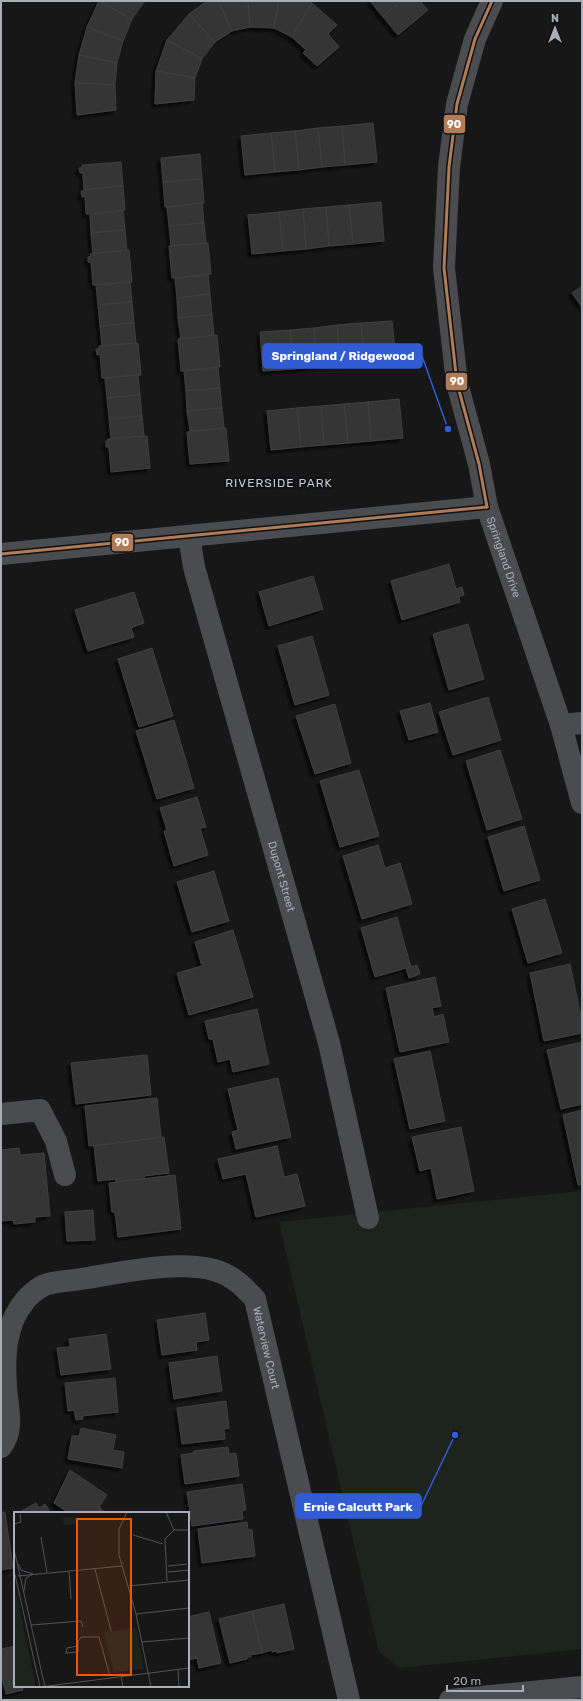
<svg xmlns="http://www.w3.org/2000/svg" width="583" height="1701" font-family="Rubik,sans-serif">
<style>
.green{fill:#1d241e}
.building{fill:#353536;stroke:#3f4043;filter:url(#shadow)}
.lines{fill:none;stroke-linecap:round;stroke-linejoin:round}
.minor{stroke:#4b4c50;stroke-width:22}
.tertiary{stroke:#4b4c50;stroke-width:22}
.bus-1-casing{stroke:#111113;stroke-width:6}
.bus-1{stroke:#b07c57;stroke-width:3}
.labels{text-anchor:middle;stroke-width:4;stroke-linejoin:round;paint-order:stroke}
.street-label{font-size:11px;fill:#a8adb8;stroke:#111113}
.neighbourhood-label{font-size:12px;letter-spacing:1px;fill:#c9ccd4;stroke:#111113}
.inset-road{fill:none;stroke:#515357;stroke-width:1}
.view{fill:#e8590c;fill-opacity:0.15;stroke:#e8590c;stroke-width:2}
.inset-edge{fill:none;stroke:#a8adb8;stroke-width:2}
.leader{fill:none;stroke:#325cd3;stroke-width:1.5}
.callout-dot{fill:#325cd3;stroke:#111113;stroke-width:1.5}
.callout{fill:#325cd3;stroke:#325cd3;stroke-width:1.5}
.callout-label{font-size:12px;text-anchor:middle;font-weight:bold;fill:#fff}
.line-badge{stroke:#111113;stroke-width:1.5}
.badge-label{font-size:11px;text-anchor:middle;font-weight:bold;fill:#fff}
</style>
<defs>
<filter id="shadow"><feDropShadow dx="-3.5" dy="3.5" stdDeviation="1" flood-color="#0009"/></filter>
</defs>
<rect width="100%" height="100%" fill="#171717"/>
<path class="green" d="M582,1191V1649L400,1668L379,1652L279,1222Z"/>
<g class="building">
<path d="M99,1L132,19L123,41L87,27Z"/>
<path d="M100,1H145L132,19Z"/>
<path d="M207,1H218L232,31L215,42L189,14Z"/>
<path d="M218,1H248L250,27L232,31Z"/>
<path d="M248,1H279L274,28L250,27Z"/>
<path d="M279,1H308L312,3L292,37L274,28Z"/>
<path d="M370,1H401L383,17Z"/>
<path d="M401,1H420L428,10L398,35L383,17Z"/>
<path d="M312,3L337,25L328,34L339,47L317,66L303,53L306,50L292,37Z"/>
<path d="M189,14L215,42L202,59L167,40Z"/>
<path d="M87,27L123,41L117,63L79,55Z"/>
<path d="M167,40L202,59L195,78L156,71Z"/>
<path d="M79,55L117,63L115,85L75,83Z"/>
<path d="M156,71L195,78L194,100L155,104Z"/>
<path d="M75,83L115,85L116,110L77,115Z"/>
<path d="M373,123L377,162L345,165L342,126Z"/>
<path d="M342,126L345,165L322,167L318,128Z"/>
<path d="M318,128L322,167L299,170L295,131Z"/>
<path d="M295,131L299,170L275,172L271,133Z"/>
<path d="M271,133L275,172L245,175L241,136Z"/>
<path d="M200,154L202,179L163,182L161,158Z"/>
<path d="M121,162L123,186L84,190L83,173H80L79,168H82V165Z"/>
<path d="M202,179L204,203L165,207L163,182Z"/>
<path d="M123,186L125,210L86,214L85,196L82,197L81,191H84V190Z"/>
<path d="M381,202L384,241L353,244L349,205Z"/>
<path d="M202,203L204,223L169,226L167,207Z"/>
<path d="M349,205L353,244L329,246L326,207Z"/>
<path d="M326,207L329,246L306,249L303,209Z"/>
<path d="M303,209L306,249L283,251L279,212Z"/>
<path d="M123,211L125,230L91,233L90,214Z"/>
<path d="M279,212L283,251L252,254L248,215Z"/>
<path d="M204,223L206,243L171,246L169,226Z"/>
<path d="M125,230L127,251L93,254L91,233Z"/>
<path d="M208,243L211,274L172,278L169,246Z"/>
<path d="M129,250L132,282L93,285L91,262H88V257L91,256L90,254Z"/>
<path d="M208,275L210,294L177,298L175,278Z"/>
<path d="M130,282L132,302L98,305L96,285Z"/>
<path d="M582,286V307L572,293Z"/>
<path d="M210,294L212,315L178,318L177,298Z"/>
<path d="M132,302L134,323L100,326L98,305Z"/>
<path d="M212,315L214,336L181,339L178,318Z"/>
<path d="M392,321L396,359L364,362L361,323Z"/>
<path d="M134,323L136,343L102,346L100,326Z"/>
<path d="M361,323L364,362L341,364L337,325Z"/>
<path d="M337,325L341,364L317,366L314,328Z"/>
<path d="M314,328L317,366L294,369L290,330Z"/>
<path d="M290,330L294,369L263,371L260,332Z"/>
<path d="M217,335L220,367L181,371L178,339Z"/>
<path d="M138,343L141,375L102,378L100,354L97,355L96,349H99V346Z"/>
<path d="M218,368L220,388L186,391L184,371Z"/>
<path d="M138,375L140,395L107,398L105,378Z"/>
<path d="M220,388L222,408L187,411L186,391Z"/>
<path d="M140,395L142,416L109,419L107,398Z"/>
<path d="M399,399L403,438L371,441L368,402Z"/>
<path d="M368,402L371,441L348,443L344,404Z"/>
<path d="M344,404L348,443L324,445L321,406Z"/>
<path d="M321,406L324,445L301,447L297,408Z"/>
<path d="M222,408L224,428L190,431L187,411Z"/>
<path d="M297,408L301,447L271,450L267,411Z"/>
<path d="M142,416L144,436L111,439L109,419Z"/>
<path d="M226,428L229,461L190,464L187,432Z"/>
<path d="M147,436L150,468L111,472L109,447H106V441H108V439Z"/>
<path d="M449,564L456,589L462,587L464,595L459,597L460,602L402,620L391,581Z"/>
<path d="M313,576L323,609L269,626L259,592Z"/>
<path d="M134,592L144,623L131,628L134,637L88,651L75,610Z"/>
<path d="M468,624L484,679L449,690L433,634Z"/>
<path d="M312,636L329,695L295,705L278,646Z"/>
<path d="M152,648L173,716L139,727L118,659Z"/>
<path d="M488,697L501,740L453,755L439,712Z"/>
<path d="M430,703L438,732L409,740L400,711Z"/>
<path d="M335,704L351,763L315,774L296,716Z"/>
<path d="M174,720L194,788L157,799L136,731Z"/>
<path d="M500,750L522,819L487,830L466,761Z"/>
<path d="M359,770L379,836L340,847L320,781Z"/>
<path d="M197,797L206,827L200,828L208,855L174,866L164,831L167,830L160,808Z"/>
<path d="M524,826L540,880L504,891L488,837Z"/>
<path d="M378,845L385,868L400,863L412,904L362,919L343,856Z"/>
<path d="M214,871L229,921L192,932L177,882Z"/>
<path d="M545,899L562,953L528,963L512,909Z"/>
<path d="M397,917L411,967L417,965L420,974L409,978L406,968L375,977L361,928Z"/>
<path d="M233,930L253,997L189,1015L177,973L202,966L195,942Z"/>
<path d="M570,964L582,1021V1033L544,1041L530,973Z"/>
<path d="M435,977L441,1006L432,1008L434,1017L443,1014L449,1042L400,1052L386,988Z"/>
<path d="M257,1009L269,1064L233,1072L230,1059L218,1062L213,1039H209L205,1021Z"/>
<path d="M582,1042V1104L561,1109L547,1050Z"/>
<path d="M430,1051L445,1121L410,1129L394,1059Z"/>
<path d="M147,1055L151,1095L76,1104L71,1063Z"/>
<path d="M278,1078L291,1137L236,1149L232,1132L238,1130L228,1089Z"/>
<path d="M157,1098L161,1138L89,1146L85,1106Z"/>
<path d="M582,1110V1184L578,1185L563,1115Z"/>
<path d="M461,1127L474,1191L437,1199L431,1168L420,1171L412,1137Z"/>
<path d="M164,1137L169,1173L144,1176L145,1179L116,1182V1179L98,1181L94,1146Z"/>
<path d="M277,1146L284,1177L297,1174L305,1206L256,1217L246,1174L223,1179L218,1159Z"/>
<path d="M19,1148L20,1155L44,1153L50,1216L35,1217V1222L14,1224L13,1220L1,1221V1150Z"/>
<path d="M175,1175L181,1229L118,1237L115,1212H112L109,1183Z"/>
<path d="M93,1210L95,1240L67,1241L65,1212Z"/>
<path d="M205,1313L209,1340L196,1342L197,1350L162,1355L157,1320Z"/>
<path d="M106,1334L111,1369L61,1375L57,1348L70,1347L69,1339Z"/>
<path d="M217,1356L222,1391L174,1399L169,1363Z"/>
<path d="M115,1378L118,1412L82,1416L83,1419L76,1420L74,1410L68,1411L65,1383Z"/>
<path d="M226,1401L229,1428L224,1429L225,1439L182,1444L177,1408Z"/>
<path d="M81,1428L116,1435L113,1450L124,1452L122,1468L68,1459L72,1436H79Z"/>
<path d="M228,1447L229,1454L236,1453L239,1476L185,1484L181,1455L194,1453V1451Z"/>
<path d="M70,1470L107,1495L99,1507L106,1513H69L54,1503Z"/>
<path d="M242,1484L246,1510H242L243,1519L192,1526L187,1492Z"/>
<path d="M36,1503L39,1508L45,1504L51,1513H18Z"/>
<path d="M5,1512L13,1568L1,1570V1513Z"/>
<path d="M247,1522L248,1530H252L255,1556L202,1563L198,1529Z"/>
<path d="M284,1604L294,1649L277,1653V1651L272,1652V1650L262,1653L252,1611Z"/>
<path d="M252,1611L262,1653L250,1655L251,1657H247V1659L230,1663L219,1619Z"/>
<path d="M209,1612L221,1663L199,1668L197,1658L188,1660V1617Z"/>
<path d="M15,1646V1686H26L22,1689L23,1690L6,1694L1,1674V1649Z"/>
</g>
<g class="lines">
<g class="minor">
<path id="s1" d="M189,536L194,567L329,1043L368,1218"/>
<path d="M561,725L582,723"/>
<path d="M1,1114L40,1110L56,1141L65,1175"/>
<path id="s2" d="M1,1447C15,1430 7,1406 6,1386C4,1357 5,1325 24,1302C28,1296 39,1287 45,1285C56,1281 70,1281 81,1279C120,1273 175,1260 214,1270C232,1275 243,1286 255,1299L349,1700"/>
<path d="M450,1700L582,1687"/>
</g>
<g class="tertiary">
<path id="s3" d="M492,1L475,39L457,104L449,167L444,268L457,383L479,464L487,507L561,725L582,803"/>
<path d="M1,554L487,507"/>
</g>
<g class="bus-1-casing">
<g id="bus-1">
<path d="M487,507L479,464L457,383L444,268L449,167L457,104L475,39L492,1"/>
<path d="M1,554L487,507"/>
</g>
</g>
<use href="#bus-1" class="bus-1"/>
</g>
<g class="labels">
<g class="street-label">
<text dy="4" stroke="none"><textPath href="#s3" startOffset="570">Springland Drive</textPath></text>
<text dy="4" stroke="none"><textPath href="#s1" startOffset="353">Dupont Street</textPath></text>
<text dy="4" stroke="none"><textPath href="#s2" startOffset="450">Waterview Court</textPath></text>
</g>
<g class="neighbourhood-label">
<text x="279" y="487">RIVERSIDE PARK</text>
</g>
</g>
<g transform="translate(14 1512)">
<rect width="175" height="175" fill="#171717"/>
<path d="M62,5L63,12L50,13L49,6ZM0,69L22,175H0ZM122,116L130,157L100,160L89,120Z" fill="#1d241e"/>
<path class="inset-road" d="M113,0L105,17V43L122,102L137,175M152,0L160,18M0,12L7,10L6,2M119,23L149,32M27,25L33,61M0,37L31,175M4,52L7,58L19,62M154,54L173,52M81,57L97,119M0,58L26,175M55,59L57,87M154,60L175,58M4,64L108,54M153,69L151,27L160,18H175M115,74L175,68M10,79L12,66L19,62M122,102L175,96M17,113L67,109L69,115M128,130L175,126M64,134L53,136L52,141L64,140V130L67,125H85L96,164M164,157L165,175M107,163L109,175M26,175L175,156"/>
<path class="view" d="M63,7H117V163H63Z"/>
<rect width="175" height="175" class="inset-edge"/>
</g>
<path class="leader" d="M448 429L422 356M455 1435L421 1506"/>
<g class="callout-dot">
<circle cx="448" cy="429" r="4"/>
<circle cx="455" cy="1435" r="4"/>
</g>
<g class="callout">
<rect x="263" y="344" width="159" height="24" rx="4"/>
<rect x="296" y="1494" width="125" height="24" rx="4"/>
</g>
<g class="callout-label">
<text x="343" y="360">Springland / Ridgewood</text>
<text x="358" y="1511">Ernie Calcutt Park</text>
</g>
<g class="line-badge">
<rect x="443" y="114" width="23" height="20" rx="4" fill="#b07c57"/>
<rect x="445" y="372" width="23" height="19" rx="4" fill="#b07c57"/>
<rect x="111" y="533" width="23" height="19" rx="4" fill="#b07c57"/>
</g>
<g class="badge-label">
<text x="454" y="128">90</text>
<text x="457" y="385">90</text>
<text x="122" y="546">90</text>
</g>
<rect width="583" height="1701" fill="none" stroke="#a8adb8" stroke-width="4"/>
<g transform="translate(555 28)" stroke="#111113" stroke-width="3" paint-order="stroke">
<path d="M0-3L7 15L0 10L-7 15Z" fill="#a8adb8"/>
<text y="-6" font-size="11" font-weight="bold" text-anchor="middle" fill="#a8adb8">N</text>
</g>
<path d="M447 1685v6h76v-6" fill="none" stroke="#a8adb8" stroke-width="2"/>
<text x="453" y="1685" font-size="12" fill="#a8adb8" stroke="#111113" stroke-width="3" paint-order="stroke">20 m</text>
</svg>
